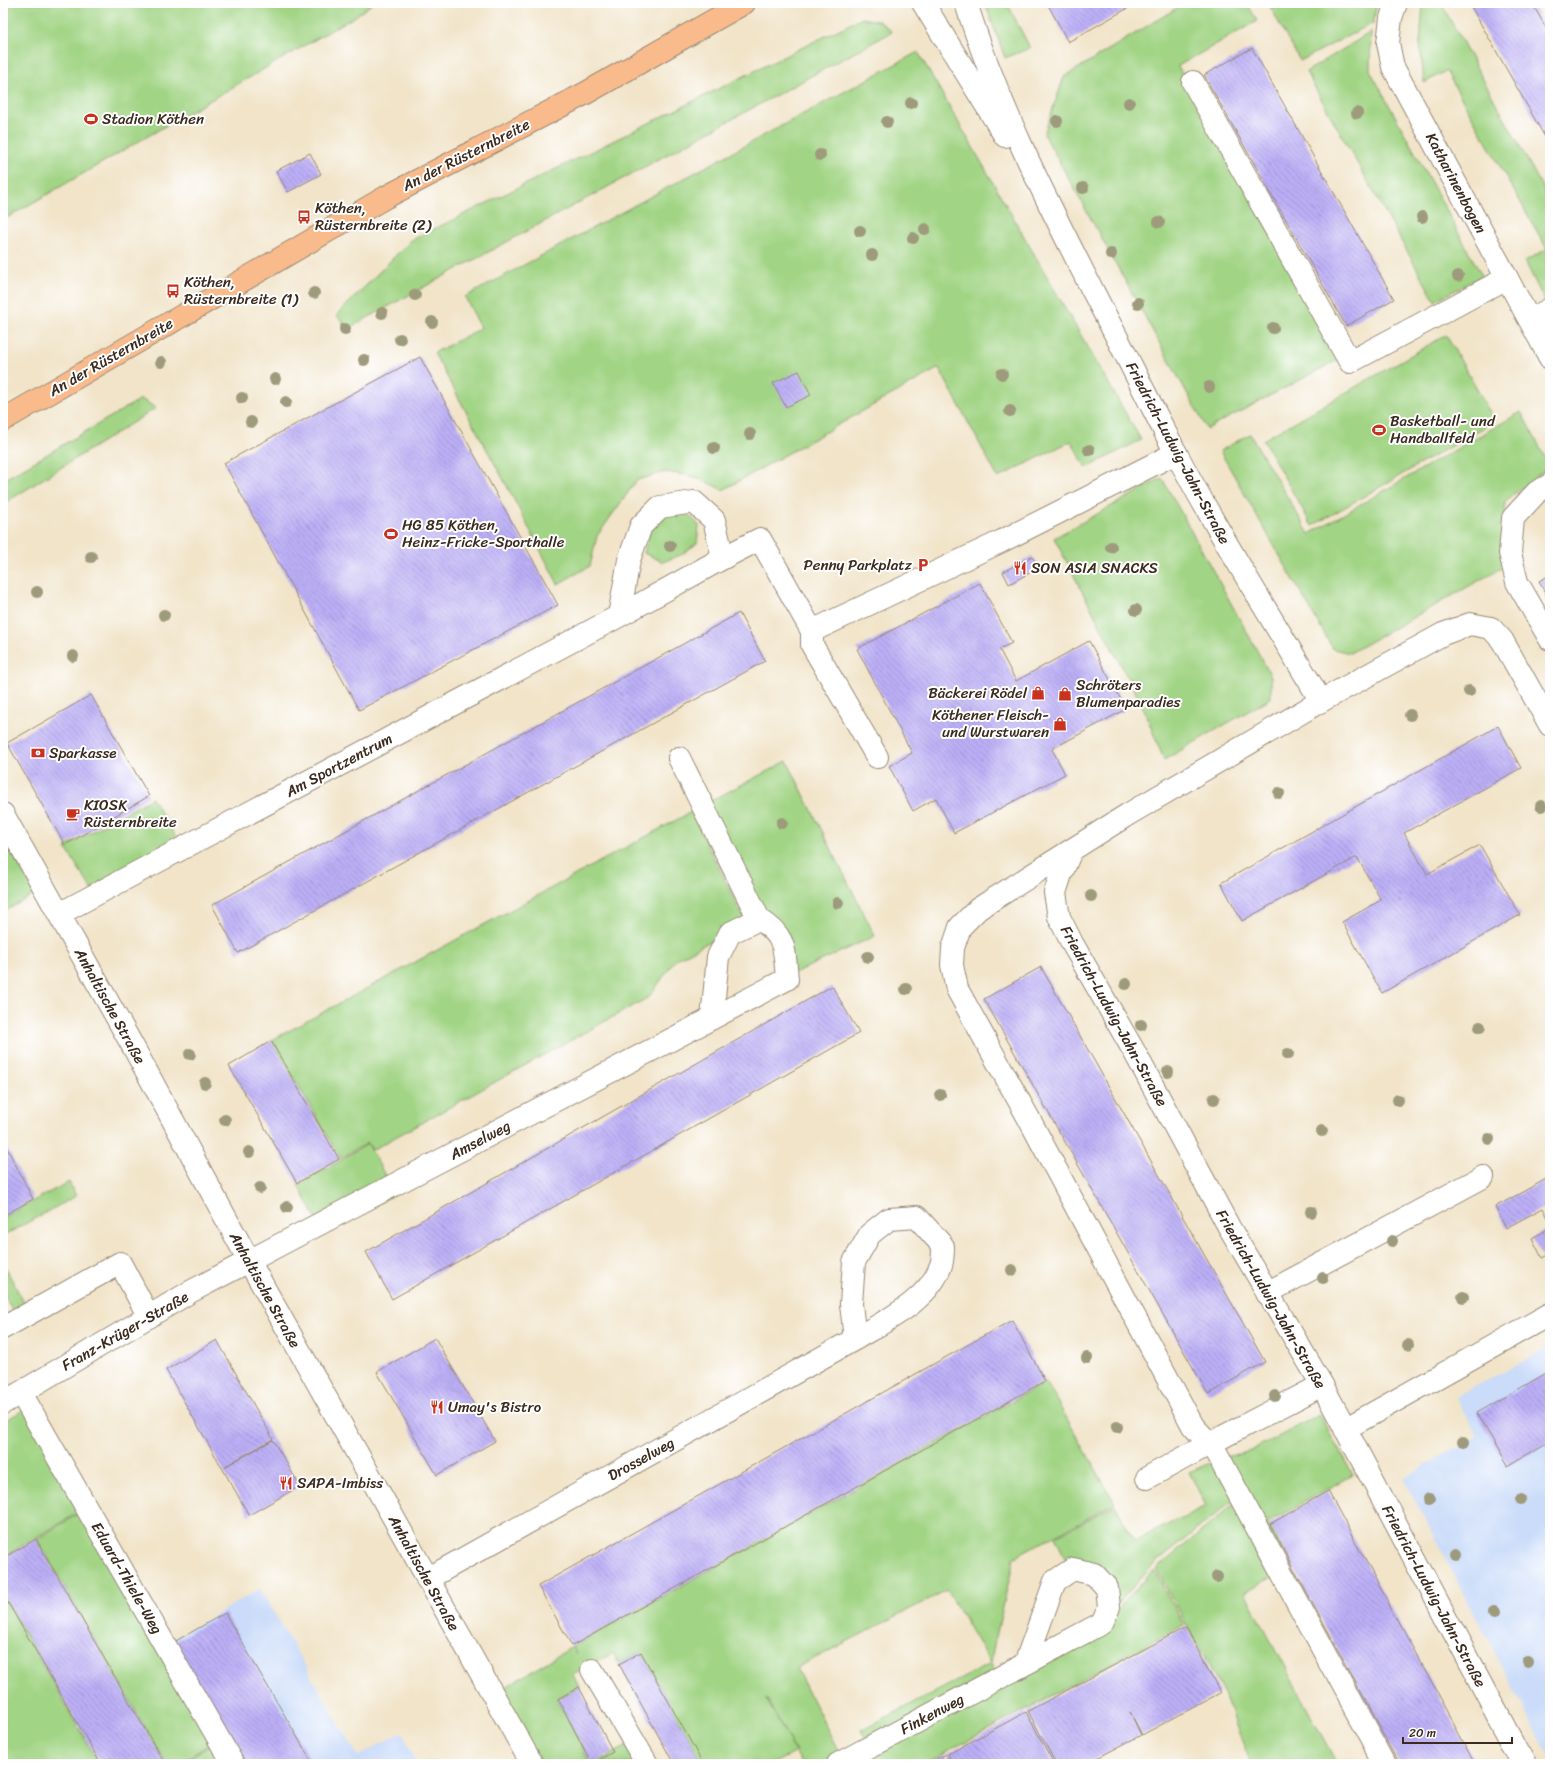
<svg xmlns="http://www.w3.org/2000/svg" width="1553" height="1767" font-family="Sriracha,sans-serif">
<style>
.built{fill:#cadcf9}
.grass{fill:#a1d484;stroke:#6e7f51}
.building{fill:url(#building-back-hatch)}
.lines{fill:none;stroke-linecap:round;stroke-linejoin:round}
.minor-casing{stroke:#968774;stroke-width:24}
.major-casing{stroke:#968774;stroke-width:24}
.minor{stroke:#fff;stroke-width:22}
.major{stroke:#fabb8c;stroke-width:22}
.tree{fill:#9e9a7c}
.labels{text-anchor:middle;stroke-width:4;stroke-linejoin:round;paint-order:stroke}
.poi-label{font-size:15px;fill:#3b2a1e;stroke:#fff;text-anchor:start}
.street-label{font-size:15px;fill:#3b2a1e;stroke:#fff}
</style>
<defs>
<pattern id="building-back-hatch" width="6" height="6" patternUnits="userSpaceOnUse"><rect width="6" height="6" fill="#bcaff7"/><path d="M-1 5l2 2M0 0l6 6M5-1l2 2" fill="none" stroke="#9a8fc7"/></pattern>
</defs>
<rect width="100%" height="100%" fill="#fff"/>
<filter id="ink" filterUnits="userSpaceOnUse"><feTurbulence type="fractalNoise" baseFrequency=".025" numOctaves="2"/><feDisplacementMap in="SourceGraphic" scale="8" xChannelSelector="R" yChannelSelector="G"/><feConvolveMatrix kernelMatrix="1 2 1 2 8 2 1 2 1" color-interpolation-filters="sRGB"/></filter>
<filter id="wash" filterUnits="userSpaceOnUse"><feTurbulence type="fractalNoise" baseFrequency=".012" numOctaves="4" result="noise"/><feDisplacementMap in="SourceGraphic" scale="16" xChannelSelector="R" yChannelSelector="G"/><feGaussianBlur stdDeviation="0.9" result="paint"/><feColorMatrix in="noise" values="0 0 0 0 0 0 0 0 0 0 0 0 0 0 0 0 0 1.4 0 .05"/><feComposite in="paint" operator="in"/></filter>
<g filter="url(#wash)">
<rect width="100%" height="100%" fill="#f1e4c9"/>
<g class="built">
<path d="M1550,1346V1758L1403,1478L1477,1436L1456,1397Z"/>
<path d="M260,1589L358,1756L402,1732L417,1764H236L166,1643Z"/>
</g>
<g class="grass">
<path d="M3,3H373L354,17L3,220Z"/>
<path d="M985,3H1007L1030,48L1005,58Z"/>
<path d="M1185,3H1247L1257,21L1178,66L1340,359L1207,429L1044,134L1064,77Z"/>
<path d="M1268,3H1377L1373,23L1300,61Z"/>
<path d="M1423,3H1441L1550,201V300L1545,302L1525,261L1547,249L1446,71L1424,83L1420,44Z"/>
<path d="M862,18L880,21L892,32L347,329L337,315L410,241Z"/>
<path d="M1371,32L1370,70L1482,276L1435,301L1306,72Z"/>
<path d="M918,52L1141,440L1086,468L1071,441L998,478L939,368L723,490L696,477L666,472L637,480L597,536L590,566L558,584L508,488L434,353L481,328L465,297Z"/>
<path d="M1446,335L1495,421L1312,526L1263,440Z"/>
<path d="M141,399L156,408L3,504V480Z"/>
<path d="M1521,412L1550,466L1505,501V566L1350,653L1333,649L1220,451L1250,434L1309,534Z"/>
<path d="M1162,478L1271,676V698L1164,760L1142,705L1054,538Z"/>
<path d="M684,511L699,525L697,543L683,554L663,562L644,553L650,530L665,514Z"/>
<path d="M787,761L875,936L788,976L785,943L748,922L693,810Z"/>
<path d="M152,798L181,845L94,893L65,847Z"/>
<path d="M691,812L746,923L676,959L649,997L372,1150L368,1143L340,1158L272,1040Z"/>
<path d="M3,837L35,894L3,912Z"/>
<path d="M368,1144L395,1194L324,1233L298,1185Z"/>
<path d="M69,1182L76,1196L3,1236V1217Z"/>
<path d="M3,1263L29,1312L17,1319L3,1293Z"/>
<path d="M1046,1382L1115,1503L1014,1558L990,1663L947,1590L796,1668L843,1760L835,1764H802L766,1698L796,1752L772,1764H703L641,1652L619,1664L613,1653L573,1675L579,1687L557,1698L591,1764H534L494,1694L572,1647L576,1654L572,1647Z"/>
<path d="M28,1407L86,1508L3,1557V1422Z"/>
<path d="M1319,1415L1353,1475L1258,1528L1220,1459L1257,1448Z"/>
<path d="M1217,1460L1238,1497L1156,1562L1114,1608L1068,1564L1055,1537L1115,1505L1134,1541L1206,1506L1189,1472Z"/>
<path d="M1238,1501L1255,1531L1269,1524L1291,1567L1245,1593L1337,1764H1251L1222,1690L1156,1569Z"/>
<path d="M86,1509L217,1739L178,1764H166L37,1539Z"/>
<path d="M1154,1570L1184,1625L924,1764H840L1104,1624Z"/>
<path d="M3,1595L97,1760L89,1764H3Z"/>
<path d="M990,1664L998,1678L869,1745L861,1730Z"/>
<path d="M218,1740L231,1764H179Z"/>
<path d="M633,1743L645,1764H594Z"/>
</g>
<g id="blocks">
<g class="building">
<path d="M1047,3H1137L1068,42Z"/>
<path d="M1469,3H1532L1550,35V146Z"/>
<path d="M1252,48L1394,299L1346,326L1204,75Z"/>
<path d="M310,153L321,174L288,192L276,171Z"/>
<path d="M420,357L558,605L359,710L224,463Z"/>
<path d="M799,371L811,395L786,407L773,383Z"/>
<path d="M1032,556L1039,568L1009,584L1003,572Z"/>
<path d="M1550,575V602L1539,581Z"/>
<path d="M980,583L1012,643L999,649L1016,681L1089,641L1126,709L1052,749L1065,774L954,833L936,798L913,811L889,766L912,753L857,649Z"/>
<path d="M739,613L765,661L238,953L212,905Z"/>
<path d="M91,695L149,796L65,845L7,743Z"/>
<path d="M1498,726L1521,768L1404,833L1427,874L1480,845L1520,915L1382,993L1342,922L1381,900L1357,857L1242,921L1221,883Z"/>
<path d="M1041,967L1265,1362L1208,1394L984,999Z"/>
<path d="M832,986L859,1033L392,1299L366,1252Z"/>
<path d="M271,1041L339,1159L297,1183L229,1066Z"/>
<path d="M3,1140L33,1199L3,1216Z"/>
<path d="M1550,1177V1222L1543,1208L1506,1228L1495,1207Z"/>
<path d="M1550,1228V1254L1542,1258L1532,1238Z"/>
<path d="M1012,1320L1045,1381L572,1646L538,1586Z"/>
<path d="M435,1338L495,1441L437,1475L377,1372Z"/>
<path d="M217,1340L273,1439L224,1467L273,1440L300,1486L249,1515L166,1370Z"/>
<path d="M1550,1371V1441L1508,1466L1477,1413Z"/>
<path d="M1328,1491L1428,1676L1476,1764H1400L1302,1584L1270,1524Z"/>
<path d="M36,1539L80,1616L165,1764H101L3,1594V1558Z"/>
<path d="M225,1613L313,1764H246L174,1642Z"/>
<path d="M1186,1627L1220,1693L1142,1735L1130,1712L1141,1735L1086,1764H1056L1028,1711Z"/>
<path d="M641,1652L703,1764H674L619,1664Z"/>
<path d="M579,1687L613,1752L592,1764L558,1699Z"/>
<path d="M1026,1712L1054,1764H953L948,1754Z"/>
<path d="M945,1754L951,1764H927Z"/>
</g>
</g>
</g>
<g filter="url(#ink)">
<use href="#blocks" fill-opacity="0" stroke="#968774" stroke-width="1"/>
<g class="lines">
<g class="minor-casing">
<g id="minor">
<path d="M923,3L1005,136"/>
<path d="M966,3C999,109 1050,207 1100,305C1126,354 1150,404 1176,453C1221,538 1272,619 1321,701"/>
<path d="M1396,3L1391,18L1388,43L1393,67L1550,358"/>
<path d="M1193,82L1350,362L1507,278"/>
<path d="M1530,320L1550,309"/>
<path d="M1550,485L1537,492L1513,518L1510,553L1517,582L1550,639"/>
<path d="M723,558L760,539L812,631L1002,541L1176,453"/>
<path d="M812,631V645L877,757"/>
<path d="M679,758L759,919"/>
<path d="M3,814L136,1052L249,1261L532,1764"/>
<path d="M1071,851L1061,874L1055,893L1059,917L1072,943L1135,1053L1229,1227L1322,1385L1524,1764"/>
<path d="M59,914L619,616L723,558L714,520L694,502L660,507L641,526L629,560L619,616"/>
<path d="M1267,1293L1483,1177"/>
<path d="M3,1328L120,1263L149,1317"/>
<path d="M1322,1385L1211,1443L1206,1440L1193,1426L1028,1117L957,989L952,965L953,948L960,927L978,909L1127,815L1321,701L1443,634L1470,624L1491,628L1502,640L1550,725"/>
<path d="M21,1393L233,1764"/>
<path d="M3,1403L190,1292L285,1242L787,979C784,949 787,937 759,919L730,933L718,957L712,1018"/>
<path d="M1345,1429L1550,1314"/>
<path d="M1147,1478L1211,1443L1385,1764"/>
<path d="M427,1579L855,1339C885,1321 930,1300 941,1265C943,1260 943,1252 943,1246L917,1217L889,1219L870,1234L854,1262L851,1304L855,1339"/>
<path d="M592,1670L647,1764"/>
<path d="M838,1764L1102,1623L1109,1607L1107,1588L1094,1574L1073,1569L1055,1581L1025,1664"/>
</g>
</g>
<g class="major-casing">
<path id="major" d="M3,420L386,197L586,93L744,3"/>
</g>
<use href="#minor" class="minor"/>
<use href="#major" class="major"/>
</g>
<g class="tree">
<circle cx="911" cy="103" r="6"/>
<circle cx="1129" cy="103" r="6"/>
<circle cx="1357" cy="113" r="6"/>
<circle cx="1057" cy="121" r="6"/>
<circle cx="887" cy="122" r="6"/>
<circle cx="820" cy="155" r="6"/>
<circle cx="1083" cy="188" r="6"/>
<circle cx="1422" cy="217" r="6"/>
<circle cx="1159" cy="222" r="6"/>
<circle cx="925" cy="229" r="6"/>
<circle cx="860" cy="231" r="6"/>
<circle cx="913" cy="238" r="6"/>
<circle cx="1111" cy="254" r="6"/>
<circle cx="872" cy="255" r="6"/>
<circle cx="1458" cy="276" r="6"/>
<circle cx="314" cy="293" r="6"/>
<circle cx="415" cy="295" r="6"/>
<circle cx="1138" cy="303" r="6"/>
<circle cx="382" cy="313" r="6"/>
<circle cx="432" cy="322" r="6"/>
<circle cx="1273" cy="328" r="6"/>
<circle cx="345" cy="329" r="6"/>
<circle cx="400" cy="339" r="6"/>
<circle cx="364" cy="360" r="6"/>
<circle cx="161" cy="362" r="6"/>
<circle cx="1002" cy="374" r="6"/>
<circle cx="275" cy="379" r="6"/>
<circle cx="1209" cy="387" r="6"/>
<circle cx="242" cy="398" r="6"/>
<circle cx="286" cy="402" r="6"/>
<circle cx="1010" cy="411" r="6"/>
<circle cx="251" cy="422" r="6"/>
<circle cx="750" cy="434" r="6"/>
<circle cx="714" cy="448" r="6"/>
<circle cx="1089" cy="450" r="6"/>
<circle cx="670" cy="546" r="6"/>
<circle cx="1111" cy="547" r="6"/>
<circle cx="91" cy="557" r="6"/>
<circle cx="37" cy="592" r="6"/>
<circle cx="1136" cy="610" r="6"/>
<circle cx="164" cy="615" r="6"/>
<circle cx="73" cy="656" r="6"/>
<circle cx="1469" cy="691" r="6"/>
<circle cx="1410" cy="715" r="6"/>
<circle cx="1279" cy="793" r="6"/>
<circle cx="1541" cy="806" r="6"/>
<circle cx="782" cy="823" r="6"/>
<circle cx="1091" cy="896" r="6"/>
<circle cx="838" cy="903" r="6"/>
<circle cx="868" cy="957" r="6"/>
<circle cx="1126" cy="984" r="6"/>
<circle cx="906" cy="989" r="6"/>
<circle cx="1141" cy="1025" r="6"/>
<circle cx="1480" cy="1027" r="6"/>
<circle cx="190" cy="1054" r="6"/>
<circle cx="1288" cy="1054" r="6"/>
<circle cx="1168" cy="1072" r="6"/>
<circle cx="205" cy="1083" r="6"/>
<circle cx="940" cy="1095" r="6"/>
<circle cx="1214" cy="1099" r="6"/>
<circle cx="1398" cy="1100" r="6"/>
<circle cx="225" cy="1120" r="6"/>
<circle cx="1322" cy="1131" r="6"/>
<circle cx="1489" cy="1139" r="6"/>
<circle cx="249" cy="1152" r="6"/>
<circle cx="260" cy="1188" r="6"/>
<circle cx="287" cy="1207" r="6"/>
<circle cx="1311" cy="1212" r="6"/>
<circle cx="1392" cy="1241" r="6"/>
<circle cx="1012" cy="1270" r="6"/>
<circle cx="1323" cy="1278" r="6"/>
<circle cx="1463" cy="1297" r="6"/>
<circle cx="1408" cy="1345" r="6"/>
<circle cx="1087" cy="1358" r="6"/>
<circle cx="1275" cy="1396" r="6"/>
<circle cx="1117" cy="1427" r="6"/>
<circle cx="1463" cy="1442" r="6"/>
<circle cx="1429" cy="1499" r="6"/>
<circle cx="1521" cy="1500" r="6"/>
<circle cx="1455" cy="1553" r="6"/>
<circle cx="1217" cy="1577" r="6"/>
<circle cx="1494" cy="1611" r="6"/>
<circle cx="1528" cy="1663" r="6"/>
</g>
</g>
<defs>
<g id="stadium-bare" transform="scale(1.08)"><path d="M0-5a6.5 5 0 1 0 0 10a6.5 5 0 1 0 0-10ZM-3.5-1.8h7v3.6h-7Z" fill="#c8321e" stroke="#fff" stroke-width="2.5" paint-order="stroke"/></g>
<g id="bus-bare" transform="scale(1.08)"><path d="M-5-6H5V4H4V6H2V4H-2V6H-4V4H-5ZM-3.5-4V0h7V-4ZM-3.5 1.2v1.5H-2V1.2ZM2 1.2v1.5H3.5V1.2Z" fill="#c8321e" stroke="#fff" stroke-width="2.5" paint-order="stroke"/></g>
<g id="parking-bare" transform="scale(1.08)"><path d="M-3.5-5.5H1a3.5 3.5 0 0 1 0 7H-1V5.5H-3.5ZM-1-3.4V-.6H.8a1.4 1.4 0 0 0 0-2.8Z" fill="#c8321e" stroke="#fff" stroke-width="2.5" paint-order="stroke"/></g>
<g id="restaurant-bare" transform="scale(1.08)"><path d="M-5-6h1v4h1v-4h1v4h1v-4h1v5L-1.5 .5V6h-2V.5L-5-1ZM5-6V6H3V1.5H1.5Q1.5-4 5-6Z" fill="#c8321e" stroke="#fff" stroke-width="2.5" paint-order="stroke"/></g>
<g id="shop-bare" transform="scale(1.08)"><path d="M-5-2.5h2.3a2.7 3.5 0 0 1 5.4 0H5L5.5 6h-11ZM-1.5-2.5h3a1.5 2.3 0 0 0-3 0Z" fill="#c8321e" stroke="#fff" stroke-width="2.5" paint-order="stroke"/></g>
<g id="bank-bare" transform="scale(1.08)"><path d="M-6-4H6V4H-6ZM0-2.3a2.3 2.3 0 1 0 0 4.6a2.3 2.3 0 1 0 0-4.6Z" fill="#c8321e" stroke="#fff" stroke-width="2.5" paint-order="stroke"/></g>
<g id="cafe-bare" transform="scale(1.08)"><path d="M-5.5-4.5H6V0H3Q3 3.5 0 3.5H-2.5Q-5.5 3.5-5.5 0ZM3-3.2v2h1.7v-2ZM-6 4.5H4V6H-6Z" fill="#c8321e" stroke="#fff" stroke-width="2.5" paint-order="stroke"/></g>
</defs>
<g fill-rule="evenodd">
<use href="#stadium-bare" x="91" y="119"/>
<use href="#bus-bare" x="304" y="217"/>
<use href="#bus-bare" x="173" y="291"/>
<use href="#stadium-bare" x="1379" y="430"/>
<use href="#stadium-bare" x="391" y="534"/>
<use href="#parking-bare" x="923" y="565"/>
<use href="#restaurant-bare" x="1020" y="568"/>
<use href="#shop-bare" x="1038" y="693"/>
<use href="#shop-bare" x="1065" y="694"/>
<use href="#shop-bare" x="1060" y="724"/>
<use href="#bank-bare" x="38" y="753"/>
<use href="#cafe-bare" x="73" y="814"/>
<use href="#restaurant-bare" x="437" y="1407"/>
<use href="#restaurant-bare" x="286" y="1483"/>
</g>
<g class="labels">
<g class="poi-label">
<text x="102" y="124">Stadion Köthen</text>
<text x="315" y="213">Köthen,<tspan x="315" dy="17">Rüsternbreite (2)</tspan></text>
<text x="184" y="287">Köthen,<tspan x="184" dy="17">Rüsternbreite (1)</tspan></text>
<text x="1390" y="426">Basketball- und<tspan x="1390" dy="17">Handballfeld</tspan></text>
<text x="402" y="530">HG 85 Köthen,<tspan x="402" dy="17">Heinz-Fricke-Sporthalle</tspan></text>
<text x="912" y="570" text-anchor="end">Penny Parkplatz</text>
<text x="1031" y="573">SON ASIA SNACKS</text>
<text x="1076" y="690">Schröters<tspan x="1076" dy="17">Blumenparadies</tspan></text>
<text x="1027" y="698" text-anchor="end">Bäckerei Rödel</text>
<text x="1049" y="720" text-anchor="end">Köthener Fleisch-<tspan x="1049" dy="17">und Wurstwaren</tspan></text>
<text x="49" y="758">Sparkasse</text>
<text x="84" y="810">KIOSK<tspan x="84" dy="17">Rüsternbreite</tspan></text>
<text x="448" y="1412">Umay's Bistro</text>
<text x="297" y="1488">SAPA-Imbiss</text>
</g>
<g class="street-label">
<text transform="translate(466 155) rotate(-27)" y="5">An der Rüsternbreite</text>
<text transform="translate(1456 183) rotate(62)" y="5">Katharinenbogen</text>
<text transform="translate(111 357) rotate(-30)" y="5">An der Rüsternbreite</text>
<text transform="translate(1178 453) rotate(62)" y="5">Friedrich-Ludwig-Jahn-Straße</text>
<text transform="translate(339 765) rotate(-28)" y="5">Am Sportzentrum</text>
<text transform="translate(110 1006) rotate(61)" y="5">Anhaltische Straße</text>
<text transform="translate(1114 1016) rotate(61)" y="5">Friedrich-Ludwig-Jahn-Straße</text>
<text transform="translate(480 1140) rotate(-28)" y="5">Amselweg</text>
<text transform="translate(265 1290) rotate(61)" y="5">Anhaltische Straße</text>
<text transform="translate(1271 1299) rotate(60)" y="5">Friedrich-Ludwig-Jahn-Straße</text>
<text transform="translate(125 1331) rotate(-30)" y="5">Franz-Krüger-Straße</text>
<text transform="translate(641 1459) rotate(-29)" y="5">Drosselweg</text>
<text transform="translate(424 1573) rotate(61)" y="5">Anhaltische Straße</text>
<text transform="translate(127 1578) rotate(60)" y="5">Eduard-Thiele-Weg</text>
<text transform="translate(1434 1596) rotate(62)" y="5">Friedrich-Ludwig-Jahn-Straße</text>
<text transform="translate(932 1714) rotate(-28)" y="5">Finkenweg</text>
</g>
</g>
<rect width="1553" height="1767" fill="none" stroke="#fff" stroke-width="16"/>
<path d="M1403 1737v6h109v-6" fill="none" stroke="#3b2a1e" stroke-width="2"/>
<text x="1409" y="1737" font-size="12" fill="#3b2a1e" stroke="#ffffff" stroke-width="3" paint-order="stroke">20 m</text>
</svg>
